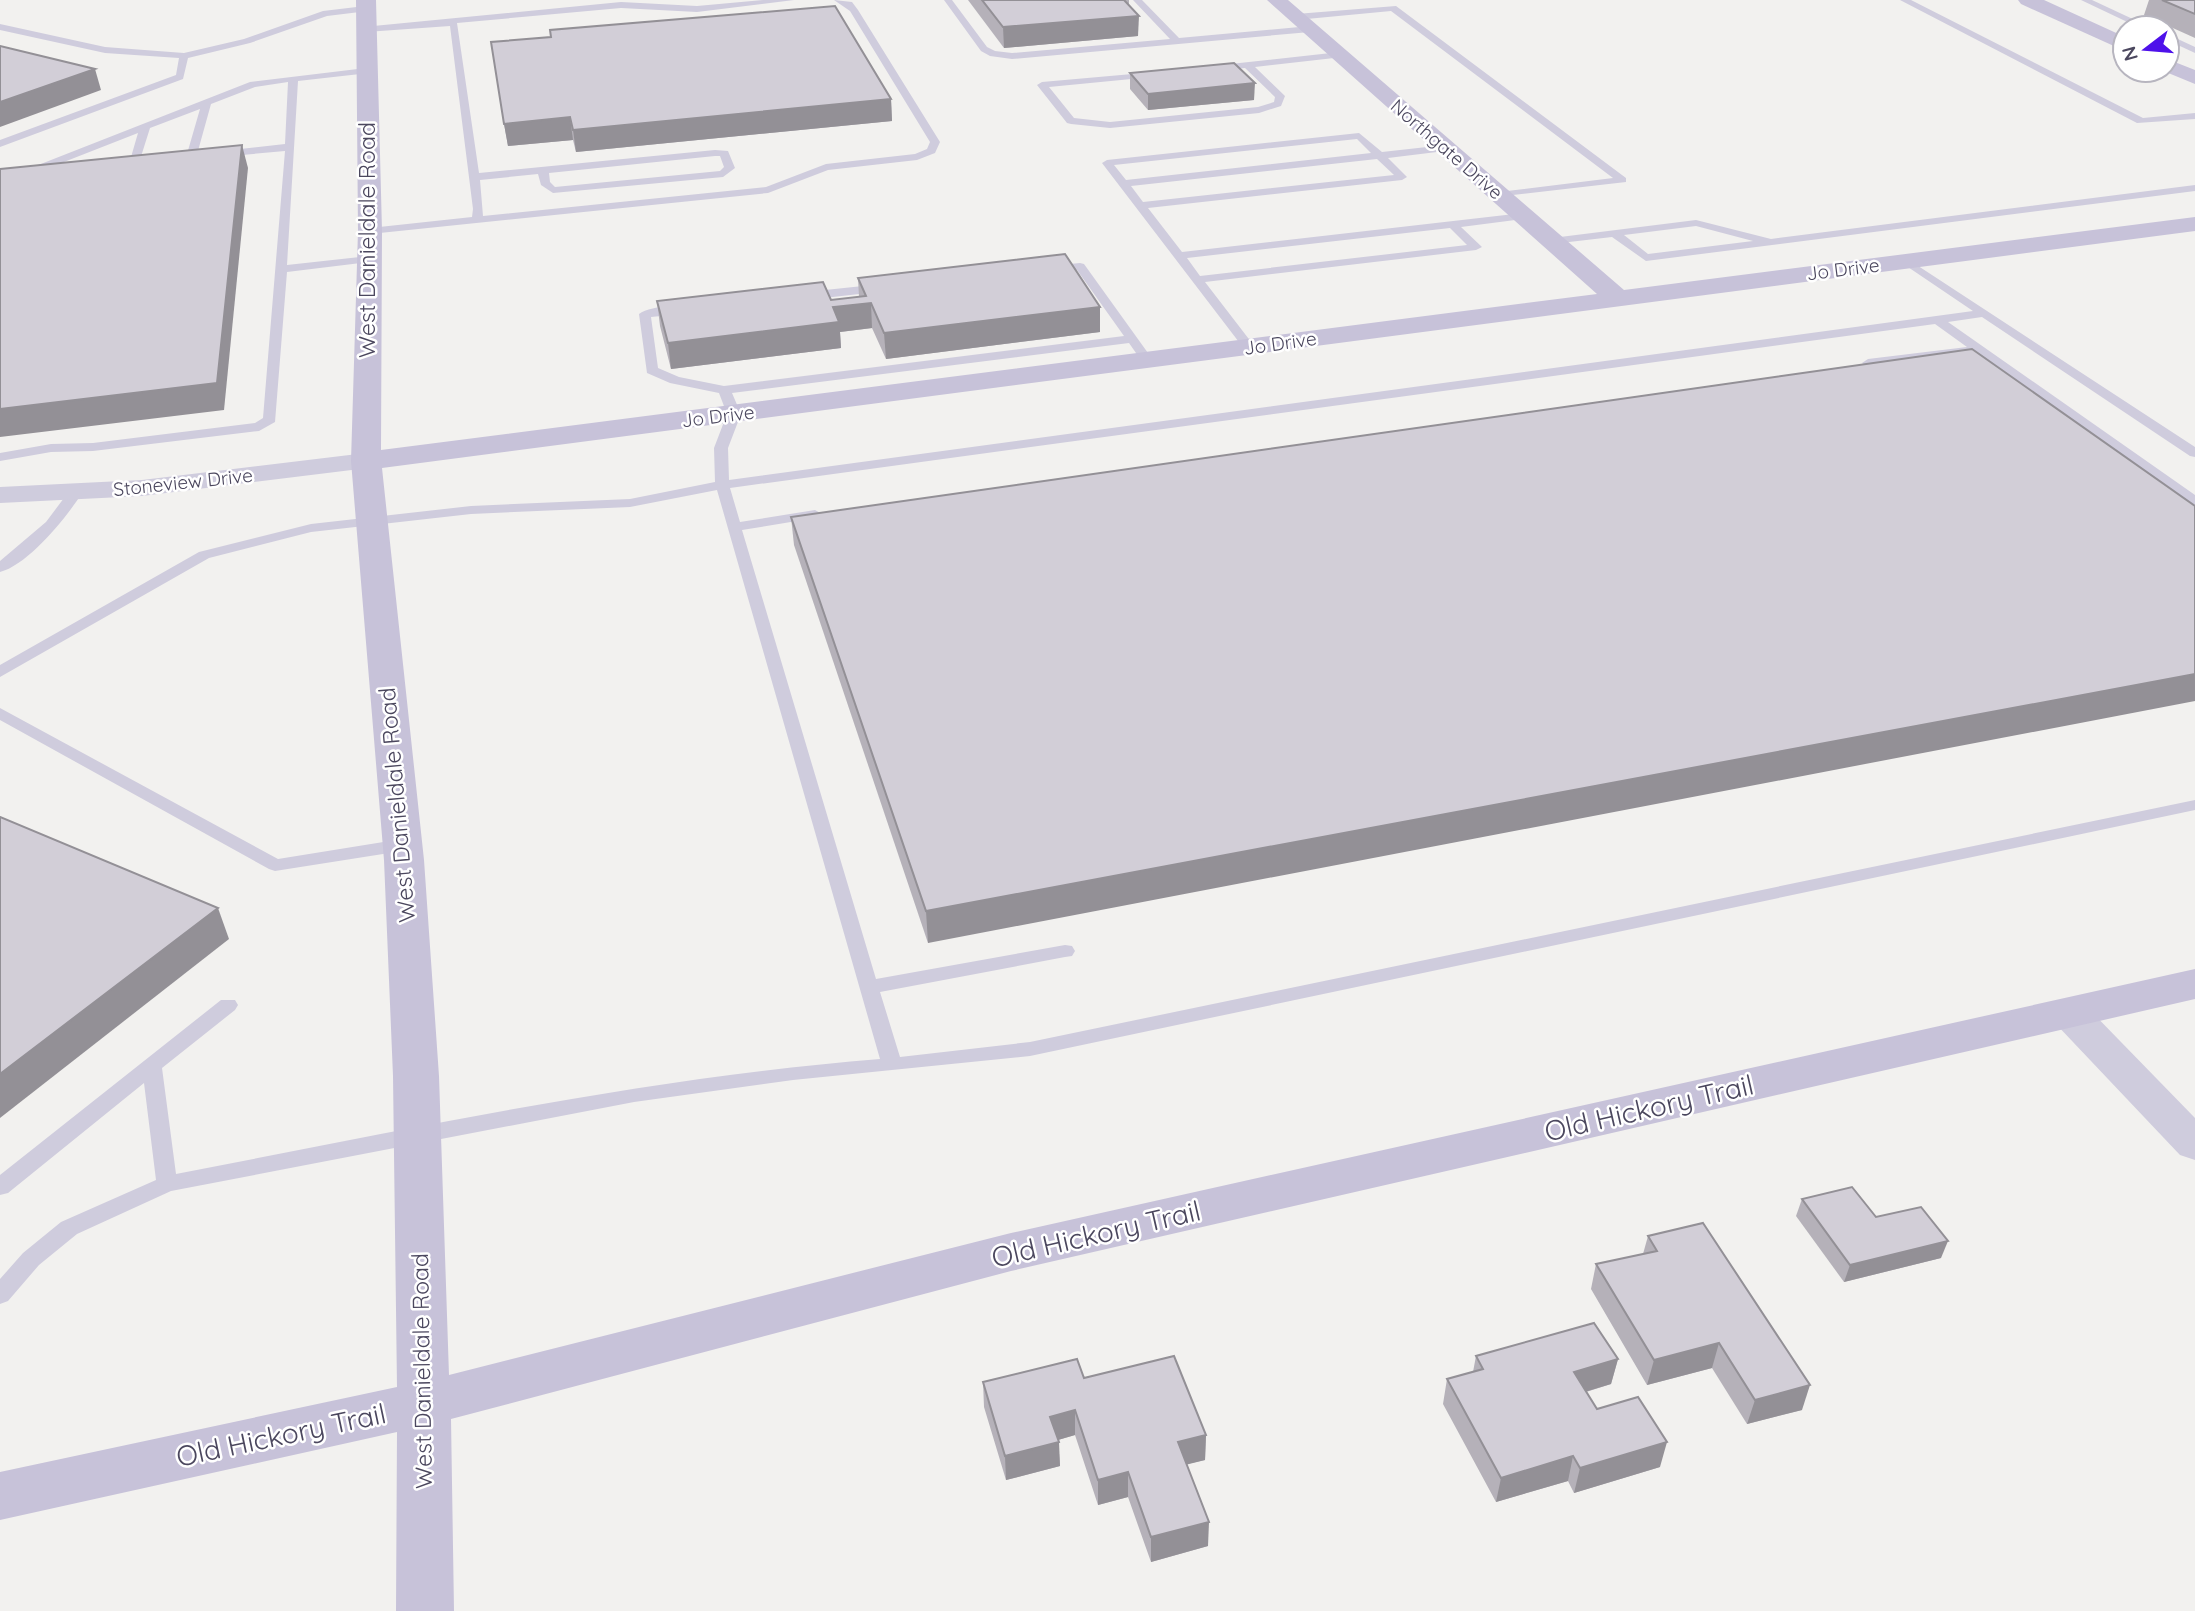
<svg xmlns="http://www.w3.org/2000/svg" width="2195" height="1611" font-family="Quicksand,sans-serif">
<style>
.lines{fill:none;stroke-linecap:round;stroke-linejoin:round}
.lane{fill:#cfccdd;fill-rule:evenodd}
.street{fill:#cfccdd;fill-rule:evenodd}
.secondary{fill:#c7c2d9;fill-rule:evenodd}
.wall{fill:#b5b1b9}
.shaded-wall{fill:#939096}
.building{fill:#d2ced7;stroke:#939096;stroke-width:2}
.labels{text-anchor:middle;stroke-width:5;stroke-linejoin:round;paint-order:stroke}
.far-street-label{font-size:19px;fill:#4b475e;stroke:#fff}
.street-label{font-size:23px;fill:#4b475e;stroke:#fff}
.near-street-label{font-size:28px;fill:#4b475e;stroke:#fff}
</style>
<rect width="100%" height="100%" fill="#f2f1ef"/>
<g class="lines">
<g class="lane">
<path d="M763,0H794L697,12L621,8L457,23L479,173L715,150L728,151L735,168L723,177L553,193L541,185L538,174L480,180L483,216L766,187L826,164L915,154L927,149L930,142L850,11L834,0L852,2L858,10L940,142L935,153L917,160L828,170L768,193L370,234L364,231L370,228L472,217L473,209L450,26L366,32L361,29L363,27L621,2L697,6ZM715,156H720L724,167L720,171L555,187L550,182L549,173Z"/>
<path d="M944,0H952L987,47L995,51L1012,53L1170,39L1133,0H1142L1179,38L1310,26L1315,29L1310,32L1012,59L990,56L981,51Z"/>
<path d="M1900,0H1911L2143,118L2195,113V119L2137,123Z"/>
<path d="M2081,0H2092L2152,28H2140Z"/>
<path d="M365,6L368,7V11L327,16L250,43L188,58L183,79L0,147V140L176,75L179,58L105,53L0,30V24L105,47L184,53L244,39L323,11Z"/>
<path d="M1396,6L1626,178V182L1495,197L1494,195L1499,192L1613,178L1391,11L1296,20L1292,17L1296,14Z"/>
<path d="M2167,34L2195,47V53L2167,40Z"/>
<path d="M1340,52L1345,55L1343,57L1255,67L1285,96L1281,106L1259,113L1110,128L1071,124L1067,123L1037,85L1042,82L1155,72L1157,74L1152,77L1049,87L1074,118L1110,122L1258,107L1274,102L1275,97L1245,68L1215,71L1212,70V66Z"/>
<path d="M366,68L369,69V73L298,81L287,265L369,256L375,259L369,262L287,272L275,422L259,431L93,451L51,452L0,461V453L51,444L93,443L255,423L263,418L285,151L231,156L226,153L231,150L285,144L288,82L255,87L211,104L196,158L177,163L172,160L187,154L200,109L150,128L138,166L129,164L138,133L0,187V180L250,82Z"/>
<path d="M1359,133L1382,152L1445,145L1450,148L1445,151L1388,158L1407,177L1402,180L1148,208L1182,252L1523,213L1529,216L1523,219L1461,227L1482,247L1476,250L1205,282L1255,347L1249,351L1245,350L1102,163L1107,160ZM1357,139L1371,153L1126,180L1114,165ZM1377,159L1394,175L1143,202L1131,186ZM1450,228L1467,245L1200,276L1187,258Z"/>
<path d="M2195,185V191L1646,261L1612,237L1552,244L1546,241L1552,238L1696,220L1771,239ZM1696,226L1753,241L1648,254L1624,235Z"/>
<path d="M1906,258L2195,447V457L2190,456L1982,317L1948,322L2195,495V506L1976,353L1868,367L1862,363L1868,359L1967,347L1935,324L730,488L740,522L815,510L822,514L815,518L742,530L876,979L1065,945L1072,946L1075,951L1072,956L1065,957L880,992L900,1057L1030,1042L2195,800V810L1030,1056L793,1080L634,1102L171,1191L77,1234L39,1265L8,1301L0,1304V1279L23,1253L61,1222L156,1180L144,1083L8,1193L0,1195V1175L221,1000H235L238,1005L235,1010L162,1068L176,1174C410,1129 643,1078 880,1059L717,490L630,507L471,514L311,532L209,558L0,677V665L199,552L311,524L471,506L630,499L715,482L714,448L727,414L719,393L670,383L647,373L639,314C649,307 677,303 687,310L681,314L651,317L658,368L679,377L724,386L1124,336L1077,270L1049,272L1043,269L1049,266L1080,263L1084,264L1153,360L1151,363H1143L1129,343L732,393L741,414L728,448L729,480L1973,311L1902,263L1900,261Z"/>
<path d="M882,284L886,285V291L806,300L800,296L806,292Z"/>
<path d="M75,489L82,493C67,517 28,565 0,572V561L46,522L70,490Z"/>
<path d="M0,708L278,859L402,839L411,845L402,851L275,871L269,869L0,720Z"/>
</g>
<g class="street">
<path d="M366,453L376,455L380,461L376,467L142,496L0,503V487L142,480Z"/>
<path d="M2069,999L2083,1003L2195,1118V1160L2180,1155L2055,1023L2049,1013L2055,1003Z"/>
</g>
<g class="secondary">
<path d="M356,0H376L382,231L381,450L1597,294L1267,0H1288L1624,290L2195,217V231L382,468L424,860L439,1076L449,1375L1011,1233L2195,969V999L1011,1271L451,1419L454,1611H396L397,1432L0,1520V1472L397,1387L393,1076L384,860L351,461L358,231Z"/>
<path d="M2018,0H2044L2125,37V51L2021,4Z"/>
<path d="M2167,59L2195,70V84L2161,70H2167Z"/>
</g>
</g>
<g class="wall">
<path d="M968,0H1129V6L1138,36L1004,48Z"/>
<path d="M2149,0H2195V38L2144,15Z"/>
<path d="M1130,73L1254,100L1148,110L1130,89Z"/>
<path d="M891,99L892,121L576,152L573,140L508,146L504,124Z"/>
<path d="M858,278L1100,332L886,359L872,328L840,332L841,348L671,369L660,326L657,301L831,300L859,297Z"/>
<path d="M1972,349L928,943L794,545L791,517Z"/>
<path d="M1802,1199L1876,1217L1941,1258L1844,1282L1796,1216Z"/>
<path d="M1648,1236L1802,1410L1747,1424L1712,1368L1647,1385L1591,1289L1596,1264L1643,1254Z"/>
<path d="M1476,1356L1618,1359L1611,1384L1586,1392L1597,1409L1660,1467L1574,1493L1568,1481L1496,1502L1443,1404L1447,1379L1473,1372Z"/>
<path d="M1084,1378L1206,1435L1205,1460L1187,1464L1208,1546L1151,1562L1128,1497L1098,1505L1075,1435L1058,1440L1060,1466L1006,1480L984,1407L983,1382Z"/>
</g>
<g class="shaded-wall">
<path d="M1139,16L1138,36L1004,48L1003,27Z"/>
<path d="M95,69L101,90L0,127V102Z"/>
<path d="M1255,83L1254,100L1148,110V94Z"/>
<path d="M891,99L892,121L576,152L573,130Z"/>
<path d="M570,117L573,140L508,146L504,124Z"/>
<path d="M242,145L248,168L224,410L0,437V409Z"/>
<path d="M871,303L872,328L840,332L841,348L671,369L668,343L833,307Z"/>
<path d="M1100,307V332L886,359L884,333Z"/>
<path d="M2195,674V701L928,943L926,911Z"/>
<path d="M218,908L229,939L0,1118V1074Z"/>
<path d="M1948,1241L1941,1258L1844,1282L1850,1265Z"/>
<path d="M1719,1343L1712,1368L1647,1385L1654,1360Z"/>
<path d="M1618,1359L1611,1384L1568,1397L1574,1372Z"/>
<path d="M1810,1385L1802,1410L1747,1424L1755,1400Z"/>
<path d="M1075,1410V1435L1051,1442L1050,1417Z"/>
<path d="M1206,1435L1205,1460L1177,1467L1178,1442Z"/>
<path d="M1059,1442L1060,1466L1006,1480L1005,1456Z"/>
<path d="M1667,1442L1660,1467L1574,1493L1580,1468Z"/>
<path d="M1573,1456L1568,1481L1496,1502L1501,1478Z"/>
<path d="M1128,1472V1497L1098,1505V1480Z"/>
<path d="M1209,1522L1208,1546L1151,1562V1537Z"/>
</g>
<g class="building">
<path d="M982,0H1124L1139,16L1003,27Z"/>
<path d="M2162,0H2195V14Z"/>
<path d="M835,6L891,99L573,130L570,117L504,124L491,42L551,37L550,30Z"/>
<path d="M0,46L95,69L0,102Z"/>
<path d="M1234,63L1255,83L1148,94L1130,73Z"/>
<path d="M242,145L217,383L0,409V169Z"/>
<path d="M1065,254L1100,307L884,333L871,303L833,307L839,322L668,343L657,301L823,282L831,300L866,296L858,278Z"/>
<path d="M1972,349L2195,506V674L926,911L791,517Z"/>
<path d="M0,817L218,908L0,1074Z"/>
<path d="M1852,1187L1876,1217L1921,1207L1948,1241L1850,1265L1802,1199Z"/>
<path d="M1703,1223L1810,1385L1755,1400L1719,1343L1654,1360L1596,1264L1657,1251L1648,1236Z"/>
<path d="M1594,1323L1618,1359L1574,1372L1597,1409L1638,1397L1667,1442L1580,1468L1573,1456L1501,1478L1447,1379L1483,1369L1476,1356Z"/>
<path d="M1174,1356L1206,1435L1178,1442L1209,1522L1151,1537L1128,1472L1098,1480L1075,1410L1050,1417L1059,1442L1005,1456L983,1382L1077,1359L1084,1378Z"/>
</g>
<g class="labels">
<g class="far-street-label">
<text transform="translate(1447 149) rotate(41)" y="7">Northgate Drive</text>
<text transform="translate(1843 269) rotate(-7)" y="7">Jo Drive</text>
<text transform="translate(1280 343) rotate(-8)" y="7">Jo Drive</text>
<text transform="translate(718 416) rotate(-7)" y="7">Jo Drive</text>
<text transform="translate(183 482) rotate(-6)" y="7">Stoneview Drive</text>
</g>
<g class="street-label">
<text transform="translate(367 240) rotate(-90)" y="8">West Danieldale Road</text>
<text transform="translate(397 805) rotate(-95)" y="8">West Danieldale Road</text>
<text transform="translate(422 1371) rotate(-91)" y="8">West Danieldale Road</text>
</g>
<g class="near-street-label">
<text transform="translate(1649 1108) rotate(-13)" y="10">Old Hickory Trail</text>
<text transform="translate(1096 1234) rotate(-13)" y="10">Old Hickory Trail</text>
<text transform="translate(281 1435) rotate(-12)" y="10">Old Hickory Trail</text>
</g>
</g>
<g transform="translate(2146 49) rotate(254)"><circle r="33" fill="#ffffff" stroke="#b7b5bf" stroke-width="2"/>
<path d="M0-5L12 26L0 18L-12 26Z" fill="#4e11ea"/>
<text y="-10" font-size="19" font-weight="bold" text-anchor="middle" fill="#4b475e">N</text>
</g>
</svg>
